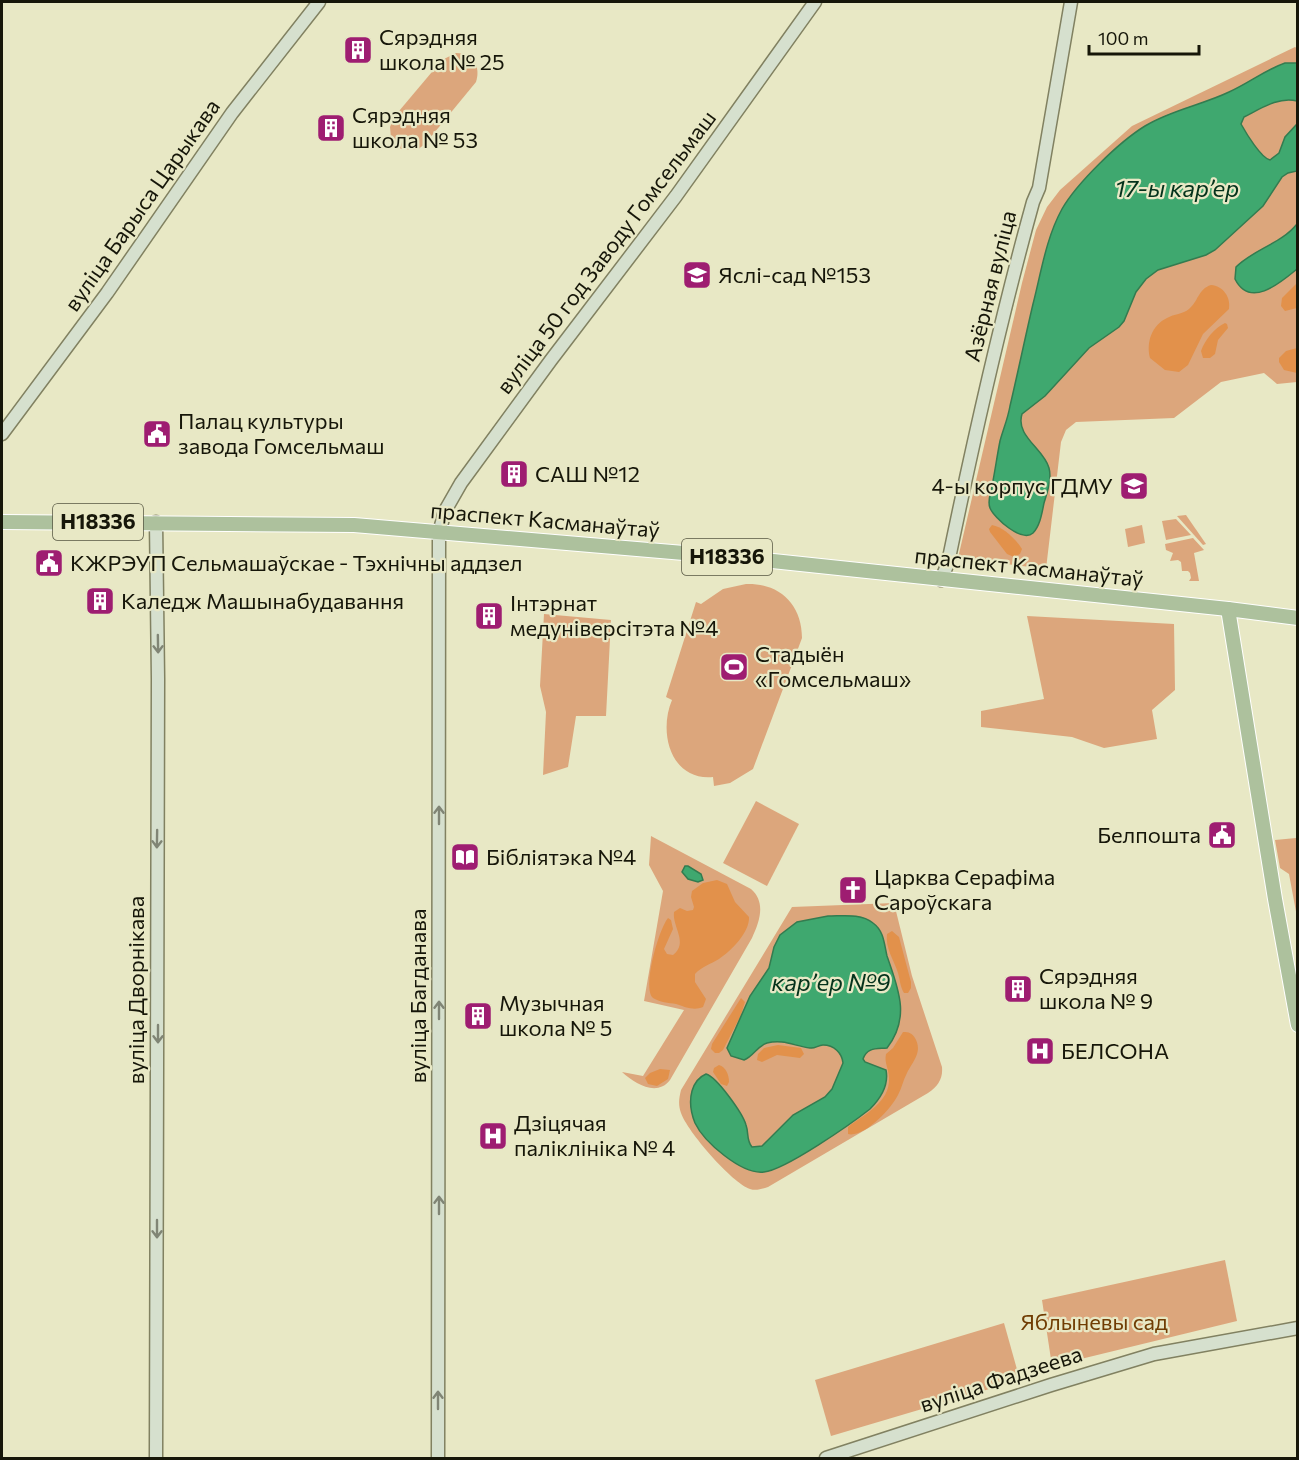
<svg xmlns="http://www.w3.org/2000/svg" width="1299" height="1460" font-family="Commissioner,sans-serif">
<style>
.green{fill:#dca67c}
.forest{fill:#e2914b}
.water{fill:#3fa86f;stroke:#337c50;stroke-width:1.5}
.lines{fill:none;stroke-linecap:round;stroke-linejoin:round}
.secondary-casing{stroke:#818161;stroke-width:15}
.primary-casing{stroke:#fff;stroke-width:16}
.secondary{stroke:#d6e0ce;stroke-width:12}
.primary{stroke:#adc19d;stroke-width:14}
.oneway{stroke:#808575}
.labels{text-anchor:middle;stroke-width:4.5;stroke-linejoin:round;paint-order:stroke}
.shield{fill:#e8e8c5;stroke:#555541;stroke-width:1.5}
.shield-label{font-size:21px;font-weight:bold;fill:#161609}
.poi-label{font-size:22px;fill:#161609;stroke:#e8e8c5;text-anchor:start}
.street-label{font-size:22px;fill:#161609;stroke:#e8e8c5}
.park-label{font-size:22px;fill:#703c03;stroke:#e8e8c5}
.water-label{font-size:24px;font-style:italic;fill:#04321b;stroke:#e8e8c5}
</style>
<rect width="100%" height="100%" fill="#e8e8c5"/>
<g class="green">
<path d="M1295,47L1298,49L1297,382L1277,384L1264,373L1221,382L1174,418L1076,422L1066,430L1061,442L1046,569L958,558L1022,283L1036,230L1047,207L1060,190L1132,126Z"/>
<path d="M456,53C473,53 481,66 476,82L425,144L417,150L401,149L391,138L390,127L394,117L442,60Z"/>
<path d="M1186,515L1206,544L1203,545L1177,516Z"/>
<path d="M1176,519L1191,535L1166,540L1162,521Z"/>
<path d="M1142,525L1145,543L1128,547L1125,529Z"/>
<path d="M1193,538L1204,550L1194,553L1199,581H1189L1191,578L1190,573L1188,571H1182L1181,562L1178,560L1170,561L1173,553L1166,550L1165,544Z"/>
<path d="M746,584C779,583 802,604 802,638L753,769L730,783L714,786L713,777C671,781 658,733 672,700L666,697L696,602L701,604L723,589Z"/>
<path d="M544,614L611,620L606,716H576L568,767L543,775L546,712L540,686Z"/>
<path d="M1027,616L1174,624L1175,690L1152,710L1157,739L1104,748L1072,737L981,727V711L1044,699Z"/>
<path d="M756,801L799,824L767,886L723,863Z"/>
<path d="M651,836L751,889C766,902 760,921 752,938L670,1080C657,1097 635,1084 622,1072L643,1076L684,1010L644,1001L663,891L649,865Z"/>
<path d="M1296,838L1298,844L1297,917L1289,874L1280,868L1275,840Z"/>
<path d="M894,903L912,976L942,1067C943,1079 938,1086 928,1093L768,1187C762,1189 756,1191 750,1189C732,1183 687,1131 681,1113C678,1105 679,1098 681,1090L792,907Z"/>
<path d="M1225,1260L1237,1321L1052,1366L1042,1300Z"/>
<path d="M1004,1323L1020,1380L831,1436L815,1380Z"/>
</g>
<g class="forest">
<path d="M1297,283V308L1285,311L1281,306L1282,298Z"/>
<path d="M1211,285C1223,286 1231,297 1229,309L1203,334L1188,365L1179,372L1165,370L1150,358C1146,342 1152,325 1167,318C1174,314 1183,314 1189,309C1198,302 1198,289 1211,285Z"/>
<path d="M1225,323L1227,324L1228,328L1218,340L1215,354L1210,358H1203L1201,351C1205,340 1214,328 1225,323Z"/>
<path d="M1297,348V373L1284,370L1279,362V358L1286,351Z"/>
<path d="M992,525C1003,527 1016,539 1022,549L1020,554L1014,557L1007,554L990,532L989,529Z"/>
<path d="M717,880L727,884L735,902L749,917C750,932 731,951 719,959C711,964 701,967 695,974V982L706,999L703,1007C694,1011 685,1007 676,1004C669,1003 659,1002 653,998C642,987 659,929 668,918L671,920L673,929L664,949L667,954L673,955C689,943 672,927 674,912L680,908L687,911L693,910L694,907L691,897L692,891L703,883Z"/>
<path d="M892,931L899,937L911,982V988L908,993H904C900,986 900,980 898,973C894,960 885,948 887,934Z"/>
<path d="M741,998L745,1002L741,1015L723,1050L719,1053H715L711,1049L712,1044Z"/>
<path d="M903,1032C909,1032 912,1033 915,1038C923,1052 913,1061 907,1073C903,1080 902,1088 898,1095C891,1109 864,1138 848,1134V1127C864,1114 890,1103 889,1078C889,1069 884,1063 886,1054L893,1048Z"/>
<path d="M778,1045L801,1048L804,1054L800,1058L777,1055L762,1062L757,1060L758,1054L764,1048Z"/>
<path d="M719,1065C726,1067 729,1075 729,1082L727,1086L721,1084L713,1072L714,1068Z"/>
<path d="M660,1069L670,1070L668,1079L657,1086L648,1084L645,1078L650,1073Z"/>
</g>
<g class="water">
<path d="M1285,63H1297V101C1279,96 1260,109 1244,117L1241,124C1246,133 1261,158 1270,160L1279,153L1285,137L1297,124V171L1288,173L1282,177L1263,206L1215,250L1206,255L1158,270L1146,279L1136,292L1124,321L1119,327L1089,348L1045,396L1022,414C1015,436 1044,449 1049,468C1052,479 1047,493 1044,503C1042,513 1040,526 1033,533C1022,543 994,518 990,508C987,501 991,493 992,486C995,471 997,456 1000,441C1003,430 1008,418 1010,406C1018,372 1025,338 1033,304C1041,273 1046,238 1062,209C1077,183 1119,142 1145,126C1171,110 1202,105 1229,92C1249,83 1265,70 1285,63Z"/>
<path d="M1297,224V269C1280,283 1250,309 1235,279L1236,267C1254,249 1281,244 1297,224Z"/>
<path d="M685,866H688L701,874L703,880L698,882L688,879L682,872Z"/>
<path d="M828,916C843,916 861,913 873,923C884,931 884,943 887,956C898,988 911,1017 887,1048C877,1049 867,1047 863,1059L865,1062L886,1070C889,1085 880,1099 870,1109C851,1124 785,1170 764,1172C742,1175 704,1142 695,1123C691,1113 689,1102 692,1091C694,1084 699,1077 706,1074C717,1077 743,1114 746,1125C749,1133 746,1140 752,1147L762,1146L793,1115L825,1097L832,1089L843,1063C842,1053 834,1045 823,1045C818,1045 815,1049 810,1048C794,1046 784,1039 767,1043C757,1046 754,1056 744,1060L731,1056L727,1048L750,996L769,968L774,947L780,935L797,922Z"/>
</g>
<g class="lines">
<g class="secondary-casing">
<g id="secondary">
<path d="M2,434L107,293L232,113L319,2"/>
<path d="M156,522L158,679L156,1458"/>
<path d="M941,580L948,563C973,442 1000,321 1033,202L1039,188L1071,2"/>
<path d="M438,1458L439,533L445,511L461,483L551,360L676,196L815,2"/>
<path d="M826,1458L1051,1385L1154,1354L1298,1328"/>
</g>
</g>
<g class="primary-casing">
<g id="primary">
<path d="M2,522L354,525L754,559L1228,609L1298,618"/>
<path d="M1228,609L1275,899L1298,1025"/>
</g>
</g>
<use href="#secondary" class="secondary"/>
<use href="#primary" class="primary"/>
</g>
<defs><path id="oneway-shaft" d="M-6 0H5M1.5-3L5.5 0L1.5 3" fill="none" stroke-width="1.6" stroke-linecap="round" stroke-linejoin="round" transform="scale(1.5)"/></defs>
<g class="oneway">
<use href="#oneway-shaft" transform="translate(158 644) rotate(89)"/>
<use href="#oneway-shaft" transform="translate(439 815) rotate(-90)"/>
<use href="#oneway-shaft" transform="translate(157 839) rotate(91)"/>
<use href="#oneway-shaft" transform="translate(439 1010) rotate(-90)"/>
<use href="#oneway-shaft" transform="translate(158 1034) rotate(90)"/>
<use href="#oneway-shaft" transform="translate(439 1205) rotate(-90)"/>
<use href="#oneway-shaft" transform="translate(157 1229) rotate(90)"/>
<use href="#oneway-shaft" transform="translate(438 1400) rotate(-90)"/>
</g>
<defs>
<g id="building-square" transform="scale(1.5)"><rect x="-9" y="-9" width="18" height="18" rx="4" fill="#9e1d71" stroke="#e8e8c5"/><path d="M-4-6H4V6H1V3H-1V6H-4ZM-2.5-4.3h1.7v1.8h-1.7ZM.8-4.3h1.7v1.8H.8ZM-2.5-1h1.7V.8h-1.7ZM.8-1h1.7V.8H.8Z" fill="#fff"/></g>
<g id="school-square" transform="scale(1.5)"><rect x="-9" y="-9" width="18" height="18" rx="4" fill="#9e1d71" stroke="#e8e8c5"/><path d="M0-5L7-2L0 1L-7-2ZM-4 1L0 2.5L4 1V4Q0 6-4 4Z" fill="#fff"/></g>
<g id="civic-square" transform="scale(1.5)"><rect x="-9" y="-9" width="18" height="18" rx="4" fill="#9e1d71" stroke="#e8e8c5"/><path d="M-.6-6.5H3V-4.5H.6V-3L4-1V1h2V6H-6V1h2V-1L-.6-3ZM-1.2 2.5V6h2.4V2.5Z" fill="#fff"/></g>
<g id="university-square" transform="scale(1.5)"><rect x="-9" y="-9" width="18" height="18" rx="4" fill="#9e1d71" stroke="#e8e8c5"/><path d="M0-5L7-2L0 1L-7-2ZM-4 1L0 2.5L4 1V4Q0 6-4 4Z" fill="#fff"/></g>
<g id="stadium-square" transform="scale(1.5)"><rect x="-9" y="-9" width="18" height="18" rx="4" fill="#9e1d71" stroke="#e8e8c5"/><path d="M0-5a6.5 5 0 1 0 0 10a6.5 5 0 1 0 0-10ZM-3.5-1.8h7v3.6h-7Z" fill="#fff"/></g>
<g id="library-square" transform="scale(1.5)"><rect x="-9" y="-9" width="18" height="18" rx="4" fill="#9e1d71" stroke="#e8e8c5"/><path d="M-6-4Q-3-5.5-.7-3.5V5Q-3 3-6 4ZM6-4Q3-5.5 .7-3.5V5Q3 3 6 4Z" fill="#fff"/></g>
<g id="church-square" transform="scale(1.5)"><rect x="-9" y="-9" width="18" height="18" rx="4" fill="#9e1d71" stroke="#e8e8c5"/><path d="M-1.2-6h2.4v3.5h3.3v2.4h-3.3V6h-2.4V-.1h-3.3v-2.4h3.3Z" fill="#fff"/></g>
<g id="hospital-square" transform="scale(1.5)"><rect x="-9" y="-9" width="18" height="18" rx="4" fill="#9e1d71" stroke="#e8e8c5"/><path d="M-5-5h3v3.5h4V-5h3V5h-3V1.5h-4V5h-3Z" fill="#fff"/></g>
</defs>
<g fill-rule="evenodd">
<use href="#building-square" x="358" y="50"/>
<use href="#building-square" x="331" y="128"/>
<use href="#school-square" x="697" y="275"/>
<use href="#civic-square" x="157" y="434"/>
<use href="#building-square" x="514" y="474"/>
<use href="#university-square" x="1134" y="486"/>
<use href="#civic-square" x="49" y="563"/>
<use href="#building-square" x="100" y="601"/>
<use href="#building-square" x="489" y="616"/>
<use href="#stadium-square" x="734" y="667"/>
<use href="#civic-square" x="1222" y="835"/>
<use href="#library-square" x="465" y="857"/>
<use href="#church-square" x="853" y="890"/>
<use href="#building-square" x="1018" y="989"/>
<use href="#building-square" x="478" y="1016"/>
<use href="#hospital-square" x="1040" y="1051"/>
<use href="#hospital-square" x="493" y="1136"/>
</g>
<g class="labels">
<g class="shield">
<rect x="53" y="504" width="90" height="36" rx="4.5"/>
<rect x="682" y="539" width="90" height="36" rx="4.5"/>
</g>
<g class="shield-label">
<text x="98" y="529">Н18336</text>
<text x="727" y="564">Н18336</text>
</g>
<g class="poi-label">
<text x="379" y="45">Сярэдняя<tspan x="379" dy="25">школа № 25</tspan></text>
<text x="352" y="123">Сярэдняя<tspan x="352" dy="25">школа № 53</tspan></text>
<text x="718" y="283">Яслі-сад №153</text>
<text x="178" y="429">Палац культуры<tspan x="178" dy="25">завода Гомсельмаш</tspan></text>
<text x="535" y="482">САШ №12</text>
<text x="1113" y="494" text-anchor="end">4-ы корпус ГДМУ</text>
<text x="70" y="571">КЖРЭУП Сельмашаўскае - Тэхнічны аддзел</text>
<text x="121" y="609">Каледж Машынабудавання</text>
<text x="510" y="611">Інтэрнат<tspan x="510" dy="25">медуніверсітэта №4</tspan></text>
<text x="755" y="662">Стадыён<tspan x="755" dy="25">«Гомсельмаш»</tspan></text>
<text x="1201" y="843" text-anchor="end">Белпошта</text>
<text x="486" y="865">Бібліятэка №4</text>
<text x="874" y="885">Царква Серафіма<tspan x="874" dy="25">Сароўскага</tspan></text>
<text x="1039" y="984">Сярэдняя<tspan x="1039" dy="25">школа № 9</tspan></text>
<text x="499" y="1011">Музычная<tspan x="499" dy="25">школа № 5</tspan></text>
<text x="1061" y="1059">БЕЛСОНА</text>
<text x="514" y="1131">Дзіцячая<tspan x="514" dy="25">паліклініка № 4</tspan></text>
</g>
<g class="street-label">
<text transform="translate(142 205) rotate(-55)" y="8">вуліца Барыса Царыкава</text>
<text transform="translate(606 252) rotate(-53)" y="8">вуліца 50 год Заводу Гомсельмаш</text>
<text transform="translate(990 286) rotate(-76)" y="8">Азёрная вуліца</text>
<text transform="translate(545 520) rotate(5)" y="8">праспект Касманаўтаў</text>
<text transform="translate(1029 567) rotate(6)" y="8">праспект Касманаўтаў</text>
<text transform="translate(136 990) rotate(-90)" y="8">вуліца Дворнікава</text>
<text transform="translate(418 996) rotate(-90)" y="8">вуліца Багданава</text>
<text transform="translate(1001 1379) rotate(-18)" y="8">вуліца Фадзеева</text>
</g>
<g class="park-label">
<text x="1094" y="1330">Яблыневы сад</text>
</g>
<g class="water-label">
<text x="1177" y="197">17-ы кар’ер</text>
<text x="831" y="991">карʼер №9</text>
</g>
</g>
<rect width="1299" height="1460" fill="none" stroke="#161609" stroke-width="6"/>
<path d="M1089 45v9h110v-9" fill="none" stroke="#161609" stroke-width="3"/>
<text x="1098" y="45" font-size="18" fill="#161609" stroke="#e8e8c5" stroke-width="4.5" paint-order="stroke">100 m</text>
</svg>
